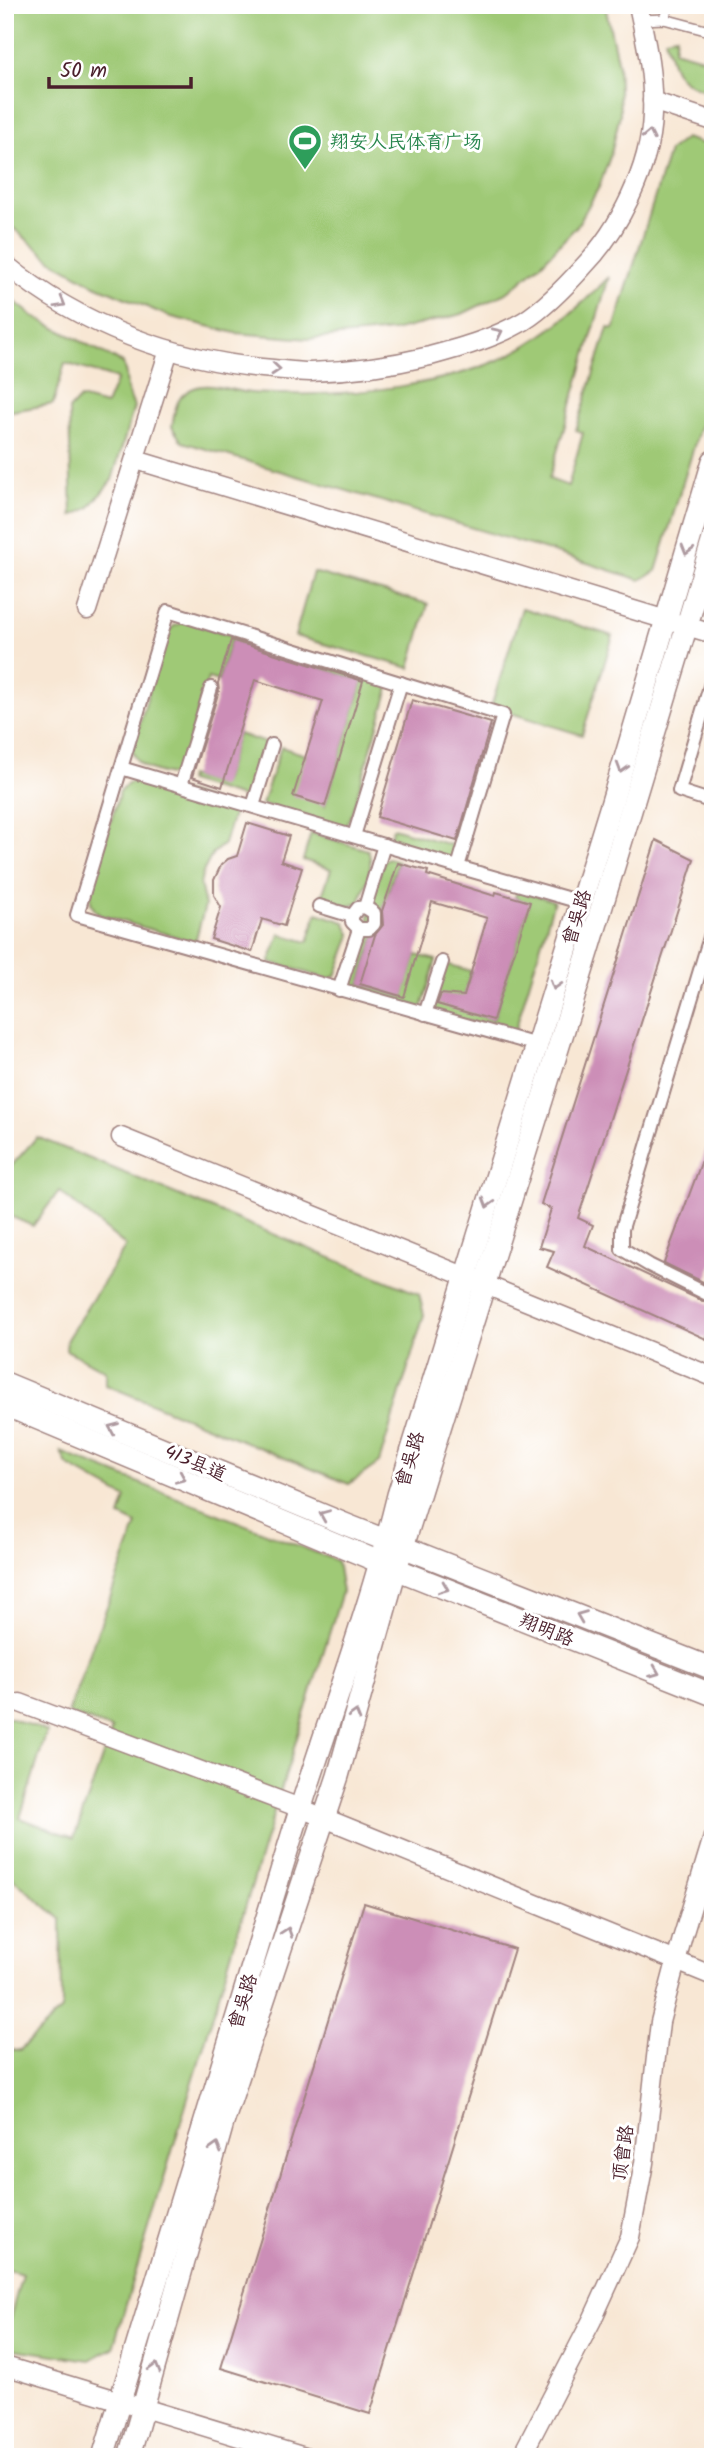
<svg xmlns="http://www.w3.org/2000/svg" width="718" height="2462" font-family="Kalam,'LXGW WenKai TC',sans-serif">
<style>
.green{fill:#9fc976;stroke:#747450;stroke-width:2}
.building{fill:#cc8eb7}
.lines{fill:none;stroke-linecap:round;stroke-linejoin:round}
.service-casing{stroke:#a18380;stroke-width:12}
.pedestrian-casing{stroke:#a18380;stroke-width:16}
.minor-casing{stroke:#a18380;stroke-width:21}
.tertiary-casing{stroke:#a18380;stroke-width:24}
.service{stroke:#fff;stroke-width:9}
.pedestrian{stroke:#fff;stroke-width:12}
.minor{stroke:#fff;stroke-width:18}
.tertiary{stroke:#fff;stroke-width:21}
.oneway{stroke:#ae9aa0}
.labels{text-anchor:middle;stroke-width:6;stroke-linejoin:round;paint-order:stroke}
.leisure-label{font-size:19px;fill:#27864d;stroke:#fff;text-anchor:start}
.street-label{font-size:19px;fill:#4a1f2b;stroke:#fff}
</style>
<rect width="100%" height="100%" fill="#fff"/>
<filter id="ink" filterUnits="userSpaceOnUse"><feTurbulence type="fractalNoise" baseFrequency=".0143" numOctaves="2"/><feDisplacementMap in="SourceGraphic" scale="14" xChannelSelector="R" yChannelSelector="G"/><feConvolveMatrix kernelMatrix="1 2 1 2 8 2 1 2 1" color-interpolation-filters="sRGB"/></filter>
<filter id="wash" filterUnits="userSpaceOnUse"><feTurbulence type="fractalNoise" baseFrequency=".00686" numOctaves="4" result="noise"/><feDisplacementMap in="SourceGraphic" scale="28" xChannelSelector="R" yChannelSelector="G"/><feGaussianBlur stdDeviation="1.57" result="paint"/><feColorMatrix in="noise" values="0 0 0 0 0 0 0 0 0 0 0 0 0 0 0 0 0 1.4 0 .05"/><feComposite in="paint" operator="in"/></filter>
<g filter="url(#wash)">
<rect width="100%" height="100%" fill="#f8e7d4"/>
<g class="green">
<path d="M5,5H605L618,65L620,114L611,154L599,187L577,226L542,263L508,292L462,314L393,331L309,339L235,333L168,316L95,285L51,260L5,221Z"/>
<path d="M676,36L674,50L713,61V93C675,82 674,73 665,38Z"/>
<path d="M685,138L713,147V384L656,571L640,580L550,551L182,442L172,427C175,411 175,395 194,388C210,381 234,392 251,393C264,394 277,394 289,394C354,396 455,384 513,353C551,332 579,308 609,277L549,479L568,486L583,433L576,430L608,328L614,329L669,151Z"/>
<path d="M5,294L34,317L123,363L126,375L127,389L134,407L112,480L89,508L72,516L69,410L80,398L106,405L117,379L65,363L53,404L6,412Z"/>
<path d="M313,572L428,604L410,668L295,636Z"/>
<path d="M522,608L613,636L582,735L491,707Z"/>
<path d="M186,621L390,685L351,816L344,827L262,804L281,747L306,755L325,805L363,681L231,640L218,681L208,678L178,777C160,772 137,770 132,750L166,633L174,626Z"/>
<path d="M238,734L266,743L248,799L188,781L189,776L222,786Z"/>
<path d="M137,781L151,782L235,808L224,844L213,853L203,872L200,884L205,906L195,942L100,915C88,906 90,897 92,883L120,791L128,783Z"/>
<path d="M393,828L461,848L456,863L388,842Z"/>
<path d="M311,833L368,850C375,868 365,886 359,903L347,907L321,899L331,869L303,860Z"/>
<path d="M388,858L398,861L360,984L403,997L416,955L436,960L422,1008L352,986L349,979L362,933L368,932L370,905L384,860Z"/>
<path d="M517,890L554,901L514,1034L431,1011L446,964L471,971L464,998L448,1006L493,1020L529,903L515,898Z"/>
<path d="M317,913L345,922L351,935L336,976L328,979L270,962L280,934L308,942Z"/>
<path d="M37,1137L419,1294L424,1315L379,1463L349,1484L106,1385V1371L66,1350L67,1339L126,1246L59,1191L33,1226L5,1214V1173Z"/>
<path d="M61,1452L337,1561L342,1592L266,1838L113,2348L90,2360L5,2348V2337L22,2274L5,2269V2050H20L62,2009L61,1919L7,1874L5,1869V1716L47,1731L20,1818L74,1838L112,1729L68,1713L137,1524L120,1516L126,1498L67,1465Z"/>
</g>
<g id="blocks">
<g class="building">
<path d="M231,640L363,681L325,806L293,796L323,701L255,680L222,787L192,777L219,691L218,683Z"/>
<path d="M412,700L491,723L457,841L377,817Z"/>
<path d="M247,823L289,836L281,861L302,868L284,926L262,919L252,952L211,939L221,907L214,895V880L221,865L228,859L237,856Z"/>
<path d="M656,840L694,859L578,1218L593,1225L585,1246L713,1306V1323L706,1339L547,1267L554,1251L539,1247L551,1209L541,1204Z"/>
<path d="M398,863L428,871L427,875L495,896L496,892L530,902L493,1020L437,1004L441,994L464,996L487,918L432,902L404,997L360,984L375,935L383,925L382,911Z"/>
<path d="M711,1136L713,1262L705,1283L664,1263Z"/>
<path d="M364,1903L514,1949L370,2414L221,2368Z"/>
</g>
</g>
</g>
<g filter="url(#ink)">
<use href="#blocks" fill-opacity="0" stroke="#a18380" stroke-width="2"/>
<g class="lines">
<g class="service-casing">
<g id="service">
<path d="M664,19L669,5"/>
<path d="M641,20L664,19L713,32"/>
</g>
</g>
<g class="pedestrian-casing">
<g id="pedestrian">
<path d="M713,676L679,791L713,802"/>
<path d="M121,768L458,867"/>
<path d="M181,785L211,688"/>
<path d="M253,806L272,745"/>
<path d="M354,836L401,683"/>
<path d="M319,906L352,916"/>
<path d="M713,927L622,1229V1249L649,1265L713,1297"/>
<path d="M359,929L352,922V916L358,908L365,907L384,845"/>
<path d="M339,990L359,929H369L374,924V913L365,907"/>
<path d="M425,1014L442,962"/>
<path d="M537,1045L77,915L168,611L503,715L458,867L580,902"/>
</g>
</g>
<g class="minor-casing">
<g id="minor">
<path d="M652,101L713,121"/>
<path d="M5,264C80,326 176,361 273,369C285,370 297,372 310,372C350,371 392,365 430,356C463,347 495,338 524,321C546,307 566,286 583,267C619,230 650,168 652,115C654,77 646,42 638,5"/>
<path d="M136,460L713,634"/>
<path d="M87,610L169,350"/>
<path d="M121,1137L713,1377"/>
<path d="M20,1703L300,1808L713,1976"/>
<path d="M5,2366L305,2457"/>
<path d="M521,2457L592,2320L630,2237L644,2163L660,2022L682,1939L713,1837"/>
</g>
</g>
<g class="tertiary-casing">
<g id="tertiary">
<path d="M5,1383L347,1525L713,1669"/>
<path d="M5,1405L396,1569L713,1695"/>
<path d="M103,2457C166,2255 225,2051 288,1848C324,1730 369,1615 398,1495L612,802L713,461"/>
<path d="M129,2457L223,2123L338,1776L396,1569L589,949L713,539"/>
</g>
</g>
<use href="#service" class="service"/>
<use href="#pedestrian" class="pedestrian"/>
<use href="#minor" class="minor"/>
<use href="#tertiary" class="tertiary"/>
</g>
<defs><path id="oneway-chevron" d="M-2-3.5L2.5 0L-2 3.5" fill="none" stroke-width="1.6" stroke-linecap="round" stroke-linejoin="round" transform="scale(1.75)"/></defs>
<g class="oneway">
<use href="#oneway-chevron" transform="translate(649 135) rotate(-78)"/>
<use href="#oneway-chevron" transform="translate(61 303) rotate(30)"/>
<use href="#oneway-chevron" transform="translate(498 333) rotate(-25)"/>
<use href="#oneway-chevron" transform="translate(276 369) rotate(5)"/>
<use href="#oneway-chevron" transform="translate(687 550) rotate(106)"/>
<use href="#oneway-chevron" transform="translate(622 768) rotate(107)"/>
<use href="#oneway-chevron" transform="translate(555 985) rotate(107)"/>
<use href="#oneway-chevron" transform="translate(488 1203) rotate(107)"/>
<use href="#oneway-chevron" transform="translate(113 1428) rotate(-157)"/>
<use href="#oneway-chevron" transform="translate(181 1478) rotate(23)"/>
<use href="#oneway-chevron" transform="translate(324 1515) rotate(-157)"/>
<use href="#oneway-chevron" transform="translate(444 1588) rotate(22)"/>
<use href="#oneway-chevron" transform="translate(581 1616) rotate(-158)"/>
<use href="#oneway-chevron" transform="translate(655 1672) rotate(22)"/>
<use href="#oneway-chevron" transform="translate(355 1715) rotate(-74)"/>
<use href="#oneway-chevron" transform="translate(287 1932) rotate(-71)"/>
<use href="#oneway-chevron" transform="translate(216 2148) rotate(-74)"/>
<use href="#oneway-chevron" transform="translate(155 2368) rotate(-74)"/>
</g>
</g>
<defs>
<g id="stadium-pin" transform="scale(1.75)"><path d="M0 17L-7.5 6A9.5 9.5 0 1 1 7.5 6Z" fill="#2e9e5b" stroke="#fff"/><path d="M0-5a6.5 5 0 1 0 0 10a6.5 5 0 1 0 0-10ZM-3.5-1.8h7v3.6h-7Z" fill="#fff"/></g>
</defs>
<g fill-rule="evenodd">
<use href="#stadium-pin" x="305" y="141"/>
</g>
<g class="labels">
<g class="leisure-label">
<text x="330" y="148">翔安人民体育广场</text>
</g>
<g class="street-label">
<text transform="translate(576 917) rotate(-73)" y="7">曾吴路</text>
<text transform="translate(409 1459) rotate(-73)" y="7">曾吴路</text>
<text transform="translate(196 1462) rotate(23)" y="7">413县道</text>
<text transform="translate(547 1629) rotate(22)" y="7">翔明路</text>
<text transform="translate(242 2001) rotate(-73)" y="7">曾吴路</text>
<text transform="translate(622 2153) rotate(-82)" y="7">顶曾路</text>
</g>
</g>
<rect width="718" height="2462" fill="none" stroke="#fff" stroke-width="28"/>
<path d="M49 77v10h142v-10" fill="none" stroke="#4a1f2b" stroke-width="3.5"/>
<text x="60" y="77" font-size="21" fill="#4a1f2b" stroke="#ffffff" stroke-width="5" paint-order="stroke">50 m</text>
</svg>
